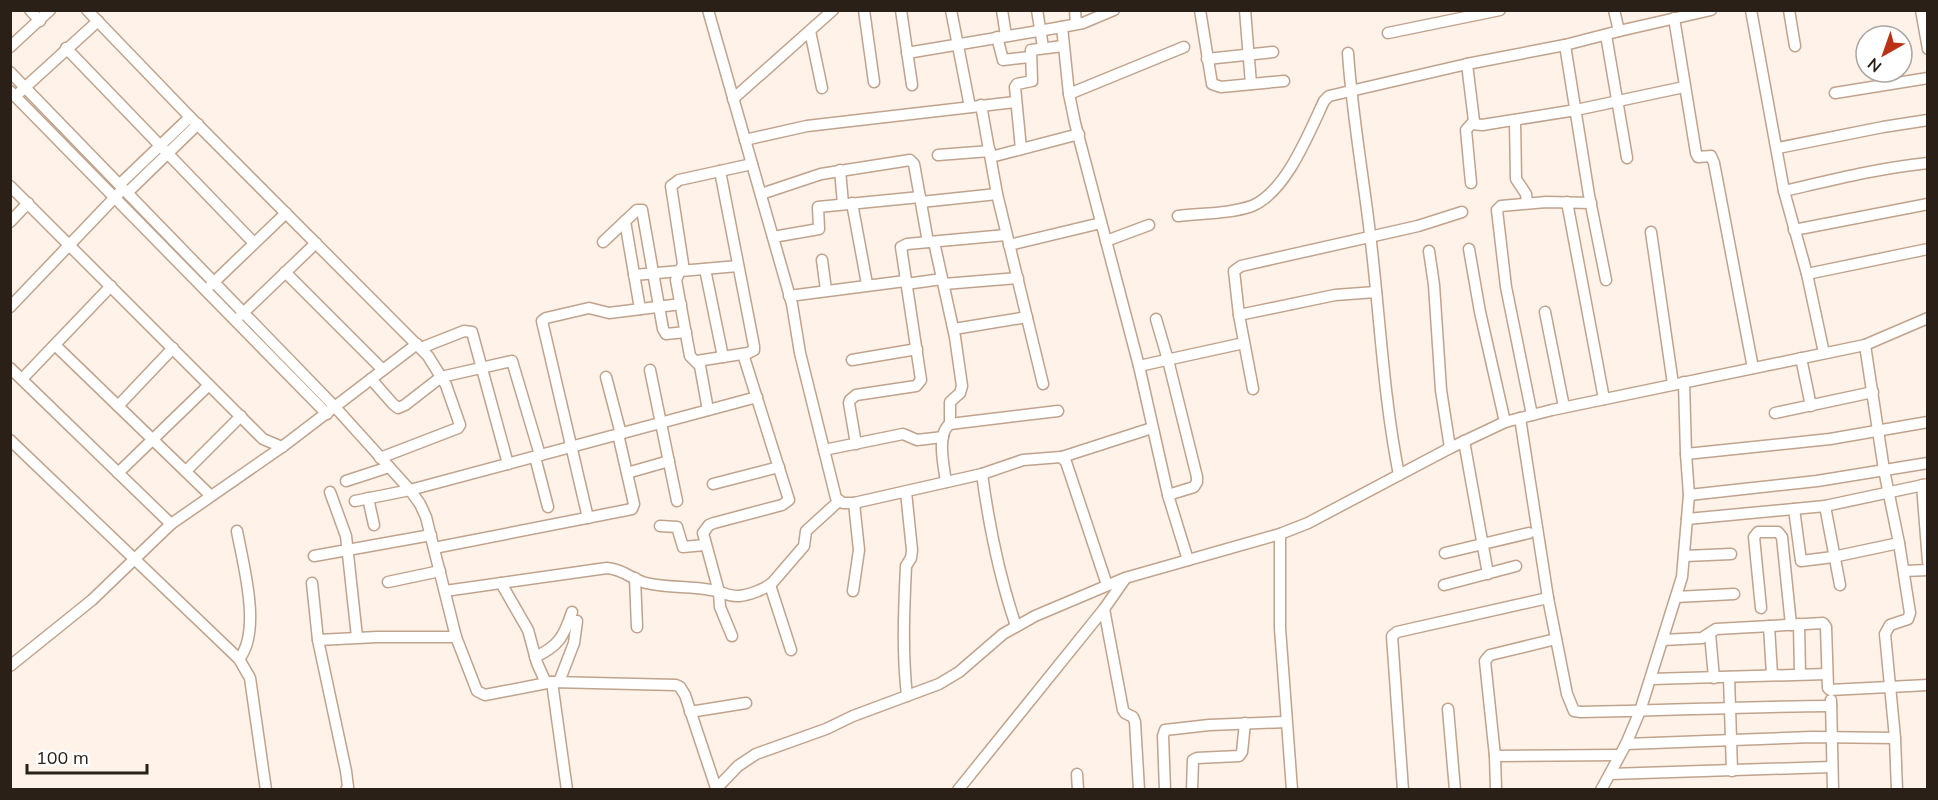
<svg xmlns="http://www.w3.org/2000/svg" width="1938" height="800" font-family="Mulish,sans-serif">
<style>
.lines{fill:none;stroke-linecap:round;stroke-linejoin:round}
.minor-casing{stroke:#c0a38c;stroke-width:13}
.minor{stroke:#fff;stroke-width:10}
</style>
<rect width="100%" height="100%" fill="#fff2e9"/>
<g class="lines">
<g class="minor-casing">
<g id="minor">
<path d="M30,10L40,21"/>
<path d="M87,10L190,117L428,356L446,385L460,425L458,428L380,458"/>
<path d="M708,10L792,304L800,353L836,498L843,503H854L982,474L1023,460L1061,457L1066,462L1107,585"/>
<path d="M864,10L874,82"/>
<path d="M901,10L912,85"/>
<path d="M951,10L970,107"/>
<path d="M1002,10L1006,36"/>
<path d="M1037,10L1043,47"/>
<path d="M1075,10L1076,24"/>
<path d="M1114,10L1083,23L1062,27L1069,94L1075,123L1139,366L1168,495L1188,560"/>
<path d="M1200,10L1212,84L1221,87L1284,81"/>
<path d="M1245,10L1251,84"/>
<path d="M1614,10L1619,31"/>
<path d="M1751,10L1784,191L1807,274L1824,353"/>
<path d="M1789,10L1795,46"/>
<path d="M1921,10L1928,49"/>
<path d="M1674,18L1696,153L1698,157L1711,156L1714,163L1753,368"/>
<path d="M810,31L822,88"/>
<path d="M1388,33L1500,10"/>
<path d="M1606,35L1627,158"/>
<path d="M997,37L1003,60L1030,57"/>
<path d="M1565,45L1589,195L1606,280"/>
<path d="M10,47L50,10"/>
<path d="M66,48L254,243"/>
<path d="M907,53L1062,27"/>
<path d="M1348,53C1352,114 1363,174 1370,234C1380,315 1383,395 1399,475"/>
<path d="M1207,59L1273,52"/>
<path d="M1467,64L1474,121L1466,130L1471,183"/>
<path d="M10,72L335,407L410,490L420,504L426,517L456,637L477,691L485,695L552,682L676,685L680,687L685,695L716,788"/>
<path d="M10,91L327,414"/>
<path d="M20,92L98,21"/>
<path d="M1835,93L1928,78"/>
<path d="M1069,94L1184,47"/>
<path d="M733,99L833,10"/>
<path d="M981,105L997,194L1043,384"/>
<path d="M1515,120L1516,179L1526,194L1527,203"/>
<path d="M1472,124L1482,125L1576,110L1684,87"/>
<path d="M745,140L807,126L1015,102"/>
<path d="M1778,148L1883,127L1928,120"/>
<path d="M1021,149L1015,87L1017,84L1032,81L1031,50L1063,46"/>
<path d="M938,155L990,151"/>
<path d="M991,157L1079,134"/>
<path d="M840,170L843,204"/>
<path d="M120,184L190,117"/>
<path d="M10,186L263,439L282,447"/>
<path d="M1784,191C1832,180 1879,168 1928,163"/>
<path d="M128,192L198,124"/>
<path d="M761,194L821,174L910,160L914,164L928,242"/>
<path d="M921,202L997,194"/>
<path d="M1567,202L1604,399"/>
<path d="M852,203L867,284"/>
<path d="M1178,216C1202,213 1229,214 1252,206C1286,192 1309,133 1324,101L1329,96L1467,64L1565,45L1619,31L1711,10"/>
<path d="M625,221L640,309"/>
<path d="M10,222L28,203"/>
<path d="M1794,230L1928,204"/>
<path d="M1651,232L1673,384"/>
<path d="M773,237L819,229L818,207L920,197"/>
<path d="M1106,241L1149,225"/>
<path d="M603,242L637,210H642L663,329L666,334L686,332"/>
<path d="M934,242L955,337L962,386L960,393L950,402V424"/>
<path d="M1009,245L1101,223"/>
<path d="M1469,249L1480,312L1505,422"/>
<path d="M1429,251L1434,285L1441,390L1450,448"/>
<path d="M822,260L826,290"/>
<path d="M705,269L723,357"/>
<path d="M285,272L383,370"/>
<path d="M1807,274L1928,249"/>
<path d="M634,275L738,266"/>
<path d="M906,284L942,279"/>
<path d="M944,284L1018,278"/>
<path d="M211,285L286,213"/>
<path d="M789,296L905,281"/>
<path d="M10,307L120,192"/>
<path d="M1545,312L1564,407"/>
<path d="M241,315L316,243"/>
<path d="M1239,315L1335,295L1376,292"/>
<path d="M1156,319L1168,360L1197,477V482L1194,487L1168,495"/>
<path d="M954,329L1027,317"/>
<path d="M55,345L211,496"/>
<path d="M1865,345L1884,470L1899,543L1910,613L1908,619L1890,625L1885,634L1895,738L1897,790"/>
<path d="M421,348L464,331L472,332L508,464"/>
<path d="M1801,358L1811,406"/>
<path d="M852,360L917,349"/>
<path d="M697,361L748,353L754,350V346L720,171"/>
<path d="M1139,366L1244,343"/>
<path d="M10,368L171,524"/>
<path d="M650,370L677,501"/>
<path d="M606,377L621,434"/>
<path d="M22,379L111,286"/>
<path d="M371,379L393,404L398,408L405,405L441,377L512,361L540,455"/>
<path d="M1253,389L1239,315L1234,271L1241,266L1418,226L1462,212"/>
<path d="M118,406L173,348"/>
<path d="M708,410L700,366L690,356L676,280L683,264L671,186L679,180L752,164"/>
<path d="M1775,413L1873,392"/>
<path d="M1532,415L1506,287L1497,210L1501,206L1546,202L1591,203"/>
<path d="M1520,418L1548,598L1567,694L1574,711L1581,712C1665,711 1748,706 1831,706"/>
<path d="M10,440L239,659L250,678L266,790"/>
<path d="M1464,441L1488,574"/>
<path d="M856,444L849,403L850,400L856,395L916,386L921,380L901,247L907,244L1006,235"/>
<path d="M824,450L903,434L917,440L943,437"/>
<path d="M1686,454L1830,439L1928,422"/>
<path d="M535,457L548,507"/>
<path d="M1062,457L1152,428"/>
<path d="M186,471L241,416"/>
<path d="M118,473L209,385"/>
<path d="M627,473L669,461"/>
<path d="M982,474C989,526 999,576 1016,626"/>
<path d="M346,481L389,467"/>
<path d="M946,482C944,467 936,434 950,424L1058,411"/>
<path d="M713,484L779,467"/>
<path d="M1922,485L1928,562"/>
<path d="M330,492L346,536L357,637"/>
<path d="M906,492L912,550L911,558L906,566C904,609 902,652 907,696"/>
<path d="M1689,495L1817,481L1928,463"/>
<path d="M368,498L374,525"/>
<path d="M355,501L410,490L757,397"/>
<path d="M1794,509L1801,561L1833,557L1899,543"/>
<path d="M588,518L542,321L546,318L589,308L609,313L681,304"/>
<path d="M1687,519L1825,506"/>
<path d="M660,526L677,527L683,547L705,545"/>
<path d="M237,531C243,564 262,631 239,659"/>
<path d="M1280,534V628L1292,790"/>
<path d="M434,548L632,509L634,504L618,434"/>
<path d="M1445,553L1529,533"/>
<path d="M314,556L431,535"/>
<path d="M1685,556L1731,554"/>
<path d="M1904,571L1928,570"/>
<path d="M635,578L637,627"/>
<path d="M388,582L440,571"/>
<path d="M312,583L318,640L346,771L348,787L346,790"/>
<path d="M501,583L528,630L537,663L546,683"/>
<path d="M770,585L791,650"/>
<path d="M1444,585L1516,566"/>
<path d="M1840,585L1825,506L1928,484"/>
<path d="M445,591L607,568C626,570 630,579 646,583C667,588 690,586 711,590C721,591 729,597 739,596C749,595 766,589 773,582L804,546L806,531L839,501"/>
<path d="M853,591L859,550L854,503"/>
<path d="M1676,597L1734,594"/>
<path d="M1761,608L1754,537L1758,532H1778L1782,537L1791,625"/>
<path d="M1104,609L1123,710L1125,713L1133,717L1135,722L1139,790"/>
<path d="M1799,624L1800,674"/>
<path d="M1769,626L1772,675"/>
<path d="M1710,634L1714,678"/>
<path d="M732,636L720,607L719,592L703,533L709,525L714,523L782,505L789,500L743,354"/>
<path d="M318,640L377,637H456"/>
<path d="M1663,640L1702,638L1716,629L1823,623L1826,627L1828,688L1830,690L1928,685"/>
<path d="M535,657C559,646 564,636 572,612"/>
<path d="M10,666L92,600L171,524L282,447L417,344"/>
<path d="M1729,677L1732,771"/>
<path d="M1651,679L1827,674"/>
<path d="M552,682L567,790"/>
<path d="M559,682L574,643L577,621"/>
<path d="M1831,700L1833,790"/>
<path d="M1448,709L1455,790"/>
<path d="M690,712L746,703"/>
<path d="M1626,744L1812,737L1895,738"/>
<path d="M1495,756L1619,755"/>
<path d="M1077,774L1078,790"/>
<path d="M1610,774L1831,767"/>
<path d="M715,790L738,766L756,754L826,729L853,716L939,684L959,672L1003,634L1035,616L1125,578L1280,534L1308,523L1450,448L1505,422L1552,410L1865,345L1928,318"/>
<path d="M958,790L1104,609L1125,579"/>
<path d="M1165,790L1163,736L1165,730L1209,725L1286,722"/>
<path d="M1192,790L1193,760L1197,758L1239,756L1242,752L1245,723"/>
<path d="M1403,790L1392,636L1397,632L1548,598"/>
<path d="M1496,790L1495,756L1485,661L1490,655L1556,639"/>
<path d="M1601,790L1626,744L1640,711L1682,577L1689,495L1686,454L1684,382"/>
</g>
</g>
<use href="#minor" class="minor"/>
</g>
<rect width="1938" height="800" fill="none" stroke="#2b2017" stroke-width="24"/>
<g transform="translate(1884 54) rotate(220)"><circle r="28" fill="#ffffff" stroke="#aaa6a2" stroke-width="1.5"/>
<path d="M0-4.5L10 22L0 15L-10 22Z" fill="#bc3116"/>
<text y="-9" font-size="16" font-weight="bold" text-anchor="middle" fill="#2b2017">N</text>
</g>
<path d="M27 764v9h120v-9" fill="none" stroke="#2b2017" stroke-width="3"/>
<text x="36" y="764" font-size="18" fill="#2b2017" stroke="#ffffff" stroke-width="4.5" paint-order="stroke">100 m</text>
</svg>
